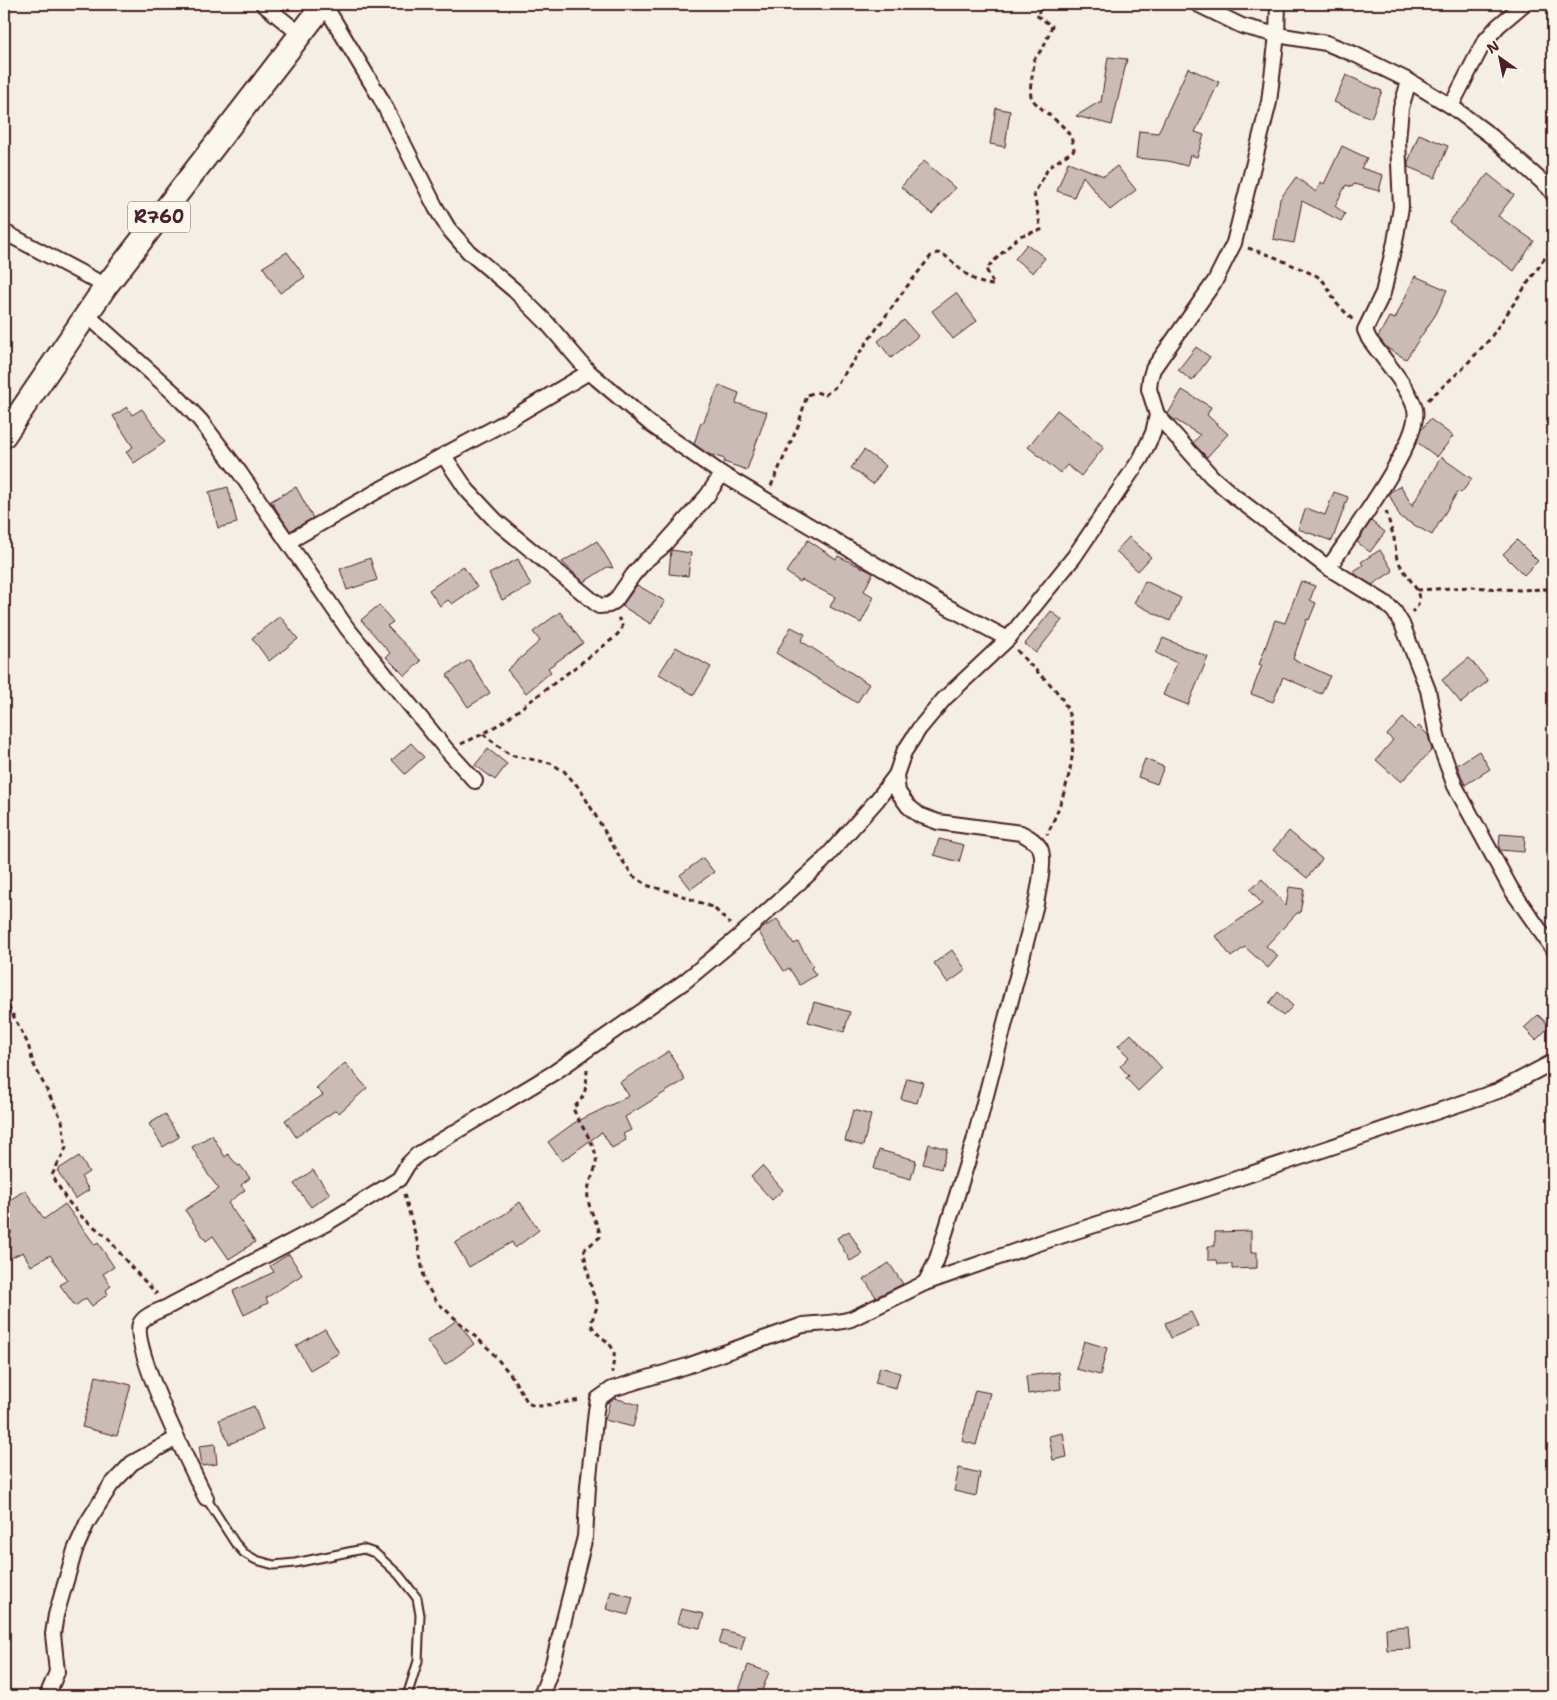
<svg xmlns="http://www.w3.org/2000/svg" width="1557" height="1700" font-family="'Shantell Sans',sans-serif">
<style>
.building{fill:#cabbb6;stroke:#4a1f2b}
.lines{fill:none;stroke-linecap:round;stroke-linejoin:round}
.lane-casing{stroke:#4a1f2b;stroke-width:11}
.street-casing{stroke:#4a1f2b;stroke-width:18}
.primary-casing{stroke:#4a1f2b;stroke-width:26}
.path{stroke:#4a1f2b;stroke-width:3;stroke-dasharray:5 4;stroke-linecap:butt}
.lane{stroke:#fbf7ec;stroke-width:7}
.street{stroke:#fbf7ec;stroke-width:14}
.primary{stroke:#fbf7ec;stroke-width:22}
.labels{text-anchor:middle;stroke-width:4.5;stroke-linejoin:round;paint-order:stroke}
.shield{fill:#fbf7ec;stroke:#7f6065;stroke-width:1}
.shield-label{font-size:18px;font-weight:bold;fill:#4a1f2b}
</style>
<rect width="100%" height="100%" fill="#f4eee4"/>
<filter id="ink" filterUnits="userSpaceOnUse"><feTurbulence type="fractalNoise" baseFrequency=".02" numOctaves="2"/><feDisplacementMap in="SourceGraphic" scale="10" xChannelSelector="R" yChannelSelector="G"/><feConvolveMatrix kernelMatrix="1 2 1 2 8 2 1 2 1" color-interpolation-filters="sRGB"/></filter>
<g filter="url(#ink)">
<g class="building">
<path d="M1108,57L1127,59L1112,125L1076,116L1099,102H1101Z"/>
<path d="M1188,68L1219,82L1195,132L1204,135L1197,157L1190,155L1187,166L1168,161L1136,158L1139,131L1158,133Z"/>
<path d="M1346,75L1382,91L1371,118L1334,102Z"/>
<path d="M996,108L1010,111L1005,147L990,144Z"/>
<path d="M1419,134L1448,146L1435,178L1408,167V162Z"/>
<path d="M1342,146L1367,158L1361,168L1383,175L1379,191L1354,184L1352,187L1346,185L1335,206L1345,214L1341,221L1302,201L1294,243L1273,239L1280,199L1296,177L1316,192L1321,182L1324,184Z"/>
<path d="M924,161L955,188L932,214L901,187Z"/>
<path d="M1068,162L1104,176L1117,166L1136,190L1110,210L1083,176L1074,197L1057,191Z"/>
<path d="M1488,174L1514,195L1498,216L1534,241L1514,271L1486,251L1449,222Z"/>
<path d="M1027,244L1045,258L1033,273L1015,259Z"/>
<path d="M287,252L305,277L280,293L263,267Z"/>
<path d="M1415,276L1447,290L1436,314L1406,359L1387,348L1378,337L1389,317L1395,319Z"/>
<path d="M956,293L977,321L953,339L932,311Z"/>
<path d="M904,320L918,336L891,358L878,341Z"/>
<path d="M1196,347L1210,357L1192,381L1178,370Z"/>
<path d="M719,385L739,393L736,403L767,412L747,470L724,462L725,459L708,454L694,444L701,422L703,423Z"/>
<path d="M1182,390L1211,407L1207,415L1228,434L1207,457L1193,443L1200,435L1172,418L1168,414Z"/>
<path d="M127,407L132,415L142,409L165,442L134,463L126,452L133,447L113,416Z"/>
<path d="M1057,410L1104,447L1081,476L1067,465L1060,473L1028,447Z"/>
<path d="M1430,419L1453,436L1437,457L1417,442L1421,430Z"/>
<path d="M864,450L886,466L873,484L851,468Z"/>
<path d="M1441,457L1472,479L1461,493L1458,491L1432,535L1400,517L1389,494L1390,492L1401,486L1412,506Z"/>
<path d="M228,487L237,523L218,528L209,492Z"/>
<path d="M296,487L313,518L290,531L271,501Z"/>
<path d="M1334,492L1348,497L1332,541L1298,529L1306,508L1325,515Z"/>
<path d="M1371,521L1385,532L1370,552L1357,542Z"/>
<path d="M1129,537L1151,557L1138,571L1116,551Z"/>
<path d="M808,540L836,559L838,556L873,573L864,591L874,597L861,623L830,607L835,597L802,580L800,582L786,572Z"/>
<path d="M1517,540L1538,561L1524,575L1503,554Z"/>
<path d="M597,541L613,568L607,567L584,582L562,562Z"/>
<path d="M671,550L691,553L688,576L669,574Z"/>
<path d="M1380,550L1393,571L1372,585L1356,575L1354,571L1363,565L1361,562Z"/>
<path d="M370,558L377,580L347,590L340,569Z"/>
<path d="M518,559L531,586L502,600L489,574Z"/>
<path d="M463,566L477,587L452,604L448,600L440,606L429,590Z"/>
<path d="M1145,581L1181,598L1170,621L1134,603Z"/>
<path d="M1301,581L1315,586L1310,600L1316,603L1309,620L1307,619L1293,659L1330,676L1321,694L1283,677L1273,702L1251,694L1262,665H1259L1275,620L1285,623Z"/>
<path d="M637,585L665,601L651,624L622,606Z"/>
<path d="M379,605L393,622L387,626L421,661L405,676L386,657L390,653L361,620Z"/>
<path d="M1051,611L1062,620L1036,653L1025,644Z"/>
<path d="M560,612L583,643L548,668L551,672L526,693L507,670L540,641L533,632Z"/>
<path d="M280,616L298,639L269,661L252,638Z"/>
<path d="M791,627L805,634L801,641L869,684L857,703L776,653Z"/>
<path d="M1163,638L1208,657L1188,705L1163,695L1177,663L1156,653Z"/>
<path d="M676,647L711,667L694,695L659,674Z"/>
<path d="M1469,658L1488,681L1461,703L1442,680Z"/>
<path d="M469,660L490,693L468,707L447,675Z"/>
<path d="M1403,718L1415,730L1419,726L1428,735L1432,750L1401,782L1376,760L1393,740L1387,735Z"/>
<path d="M411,743L424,757L405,774L392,760Z"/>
<path d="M488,749L507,764L495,780L475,765Z"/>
<path d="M1479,751L1490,769L1465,785L1457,765Z"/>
<path d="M1145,759L1164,767L1157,784L1138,777Z"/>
<path d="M1289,831L1322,859L1307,878L1273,850Z"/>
<path d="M1500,834L1525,836L1524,852L1500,850L1499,848Z"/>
<path d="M939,839L964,845L959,862L934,855Z"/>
<path d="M703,858L714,872L691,889L680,875Z"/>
<path d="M1262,879L1286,906L1289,887L1304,889L1300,913H1297L1266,946L1278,956L1268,968L1245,947L1231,957L1216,936L1262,904L1250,889Z"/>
<path d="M777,919L794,944L798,942L813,966L811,968L816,975L800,985L789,968L784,971L758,931Z"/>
<path d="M952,950L966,970L948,983L934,963Z"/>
<path d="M1278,992L1293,1006L1283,1016L1269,1003Z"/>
<path d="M814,1002L850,1012L844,1032L808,1022Z"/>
<path d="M1538,1015L1550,1026L1536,1040L1524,1028Z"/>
<path d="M1131,1034L1162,1068L1138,1091L1126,1078L1129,1076L1120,1066L1129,1057L1118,1046Z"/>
<path d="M669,1051L685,1080L625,1117L631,1130L623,1134L626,1140L612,1148L602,1132L562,1161L548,1142L574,1123L629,1096L620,1082Z"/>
<path d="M345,1063L367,1088L339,1113L336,1110L296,1137L285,1120L323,1095L316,1088Z"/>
<path d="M907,1078L923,1082L917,1103L901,1099Z"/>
<path d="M853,1110L871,1115L863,1146L845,1141Z"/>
<path d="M165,1114L179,1137L163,1147L149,1124Z"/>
<path d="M212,1135L225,1157L228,1154L238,1166L240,1165L250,1178L241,1185L245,1190L228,1203L255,1242L229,1259L213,1236L206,1241L185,1210L219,1189L209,1176L192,1147Z"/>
<path d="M929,1144L947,1149L941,1169L923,1164Z"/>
<path d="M879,1150L916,1160L911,1179L874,1169Z"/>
<path d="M79,1156L89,1172L81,1177L89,1190L75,1199L57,1170Z"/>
<path d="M762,1166L783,1190L772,1200L751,1177Z"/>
<path d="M313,1170L330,1194L311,1207L294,1184Z"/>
<path d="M25,1190L44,1219L65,1204L95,1245L98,1243L114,1267L103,1274L111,1286L106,1290L108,1294L92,1306L86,1298L75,1306L60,1285L67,1280L50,1255L31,1266L23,1252L4,1261V1237L12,1233L4,1221V1204Z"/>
<path d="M520,1202L539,1230L515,1248L512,1242L469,1267L455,1243L505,1214Z"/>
<path d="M849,1231L862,1254L850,1261L837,1238Z"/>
<path d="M1251,1231V1253L1257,1252V1268L1232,1269V1264H1218L1217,1260H1208V1246H1215V1232Z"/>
<path d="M289,1254L302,1275L266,1298L268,1303L244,1315L233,1291L274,1272L270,1266Z"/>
<path d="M889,1263L903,1284L876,1297L864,1279Z"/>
<path d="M1191,1312L1198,1326L1171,1338L1165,1323Z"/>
<path d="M457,1320L474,1344L445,1365L427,1341Z"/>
<path d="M325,1329L339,1353L310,1370L296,1346Z"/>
<path d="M1084,1341L1107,1348L1100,1375L1076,1369Z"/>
<path d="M880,1367L900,1373L896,1388L875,1383Z"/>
<path d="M1059,1372L1061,1389L1028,1394L1026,1376Z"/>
<path d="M96,1376L131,1385L117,1436L82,1427Z"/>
<path d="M975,1390L990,1393L976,1445L962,1441Z"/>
<path d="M614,1398L639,1405L633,1427L605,1420L610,1401Z"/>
<path d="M254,1406L263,1430L229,1444L219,1420Z"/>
<path d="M1063,1433L1067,1457L1053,1460L1049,1436Z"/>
<path d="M215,1444L217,1464L202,1466L199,1446Z"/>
<path d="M959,1468L980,1473L976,1496L954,1491Z"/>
<path d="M611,1591L633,1597L628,1615L606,1609Z"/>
<path d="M681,1609L704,1614L700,1628L677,1623Z"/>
<path d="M1408,1626L1410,1649L1387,1650L1386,1628Z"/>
<path d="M723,1630L745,1636L741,1650L719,1644Z"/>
<path d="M748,1665L769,1672L760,1696H737Z"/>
</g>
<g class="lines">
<g class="lane-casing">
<path id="lane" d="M206,1498L235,1543L244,1553L256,1560L274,1565L295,1563L363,1549L375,1553L399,1575L417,1598L420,1615L418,1661L407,1696"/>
</g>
<g class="street-casing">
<g id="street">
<path d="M263,4L300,34"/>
<path d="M324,4L381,99L436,208L448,228L469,252L514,290L547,323L589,372L653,426L722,474L944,605L1008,639"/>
<path d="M1197,4L1242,26L1277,35L1326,43L1354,54L1409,81L1451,106L1491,136L1549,188L1553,194"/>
<path d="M1451,106L1484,42L1498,26L1524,4"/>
<path d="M4,232L106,286"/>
<path d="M87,315L175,394L200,420L240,473L347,628L445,748L475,781"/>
<path d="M1157,415L1212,477L1234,496L1327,567L1385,603L1394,611L1402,624L1428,690L1438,740L1455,786L1511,889L1553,949"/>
<path d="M444,456L467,490L496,521L599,606L609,605L615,601L633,575L646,560L661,548L707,496L722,474"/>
<path d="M288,542L381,489L500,425L589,372"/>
<path d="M1327,567L1334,560C1352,533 1422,439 1415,409C1410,389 1382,357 1369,339L1365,330L1383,293L1395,242L1401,207L1398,141L1401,108L1409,81"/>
<path d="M925,1283L936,1262L974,1141L1036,904C1038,891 1046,860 1040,848C1036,841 1028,837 1021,833L938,822L919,815L908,806L898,792L896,775L904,752L919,729L944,699L1008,639L1040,599L1074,557L1141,458L1153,433L1157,415L1149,389L1150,379L1153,369L1215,281L1234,243L1269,102L1277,35L1278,4"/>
<path d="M206,1498C193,1472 130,1346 140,1324C145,1314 160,1311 169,1306L327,1223L399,1179L408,1164L417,1155L555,1072L684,982L741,935L822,862L877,800L896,775"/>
<path d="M47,1696L57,1672L53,1634L56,1615L75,1550L87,1523L111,1485L132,1463L177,1438"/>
<path d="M541,1696L552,1667L585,1537L588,1486L596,1411L598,1399L612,1389L687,1366L803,1325C819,1323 836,1324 851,1319L925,1283L1039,1243L1206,1189L1498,1091L1553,1062"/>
</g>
</g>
<g class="primary-casing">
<path id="primary" d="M4,436L106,286L324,4"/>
</g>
<g class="path">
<path d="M1248,248L1272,256L1317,276L1324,282L1337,304L1353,320"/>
<path d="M1428,400L1462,369L1489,340L1553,246"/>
<path d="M771,486L798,426L807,395L816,392L825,395L835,387L905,289L931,256L937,253L943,254C960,267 971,284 994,285L986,269L1019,236L1041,230L1034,194L1049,167L1074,150C1072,128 1056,122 1041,108C1038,105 1032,101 1031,96C1029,86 1034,71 1034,60L1044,46L1052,26L1036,15L1045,4"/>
<path d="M1386,511L1394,538L1397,560L1417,590L1419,598L1418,605L1412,612"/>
<path d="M1417,590L1470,587L1520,590L1545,589L1553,591"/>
<path d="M1017,650C1029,666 1045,677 1057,692C1089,731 1066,795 1047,835"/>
<path d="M483,734L510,755L550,763L564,771L580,789L618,854L633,876L649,886L675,893L714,908L730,924"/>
<path d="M461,744L483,734L504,721L614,638C621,630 626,628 618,618"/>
<path d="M4,998L28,1044L33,1063L62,1120L66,1148L52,1175L66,1199L82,1217L108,1238L131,1267L157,1294"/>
<path d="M587,1069C586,1087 587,1096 573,1108C579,1124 593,1140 596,1156C598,1167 590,1179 588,1190C586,1207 596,1218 600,1234V1237L585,1249L584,1253L592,1291L597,1302V1307L591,1323C594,1336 610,1339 614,1352C615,1359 612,1367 612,1373"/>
<path d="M404,1194L418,1244L425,1283L437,1302L489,1349L511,1375L528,1403L534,1406H540L582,1400"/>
</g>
<use href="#lane" class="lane"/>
<use href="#street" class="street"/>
<use href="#primary" class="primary"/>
</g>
</g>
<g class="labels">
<rect class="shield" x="128" y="201.5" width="62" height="31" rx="4"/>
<g class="shield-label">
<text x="159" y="223">R760</text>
</g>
</g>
<rect width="1557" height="1700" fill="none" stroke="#fbf7ec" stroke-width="20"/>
<rect x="10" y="10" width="1537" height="1680" fill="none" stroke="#4a1f2b" stroke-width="2" filter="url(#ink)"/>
<g transform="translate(1500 58) rotate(327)" stroke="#fbf7ec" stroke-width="4" paint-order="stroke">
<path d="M0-4L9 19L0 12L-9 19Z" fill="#4a1f2b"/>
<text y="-8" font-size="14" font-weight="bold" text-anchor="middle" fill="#4a1f2b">N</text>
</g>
</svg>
